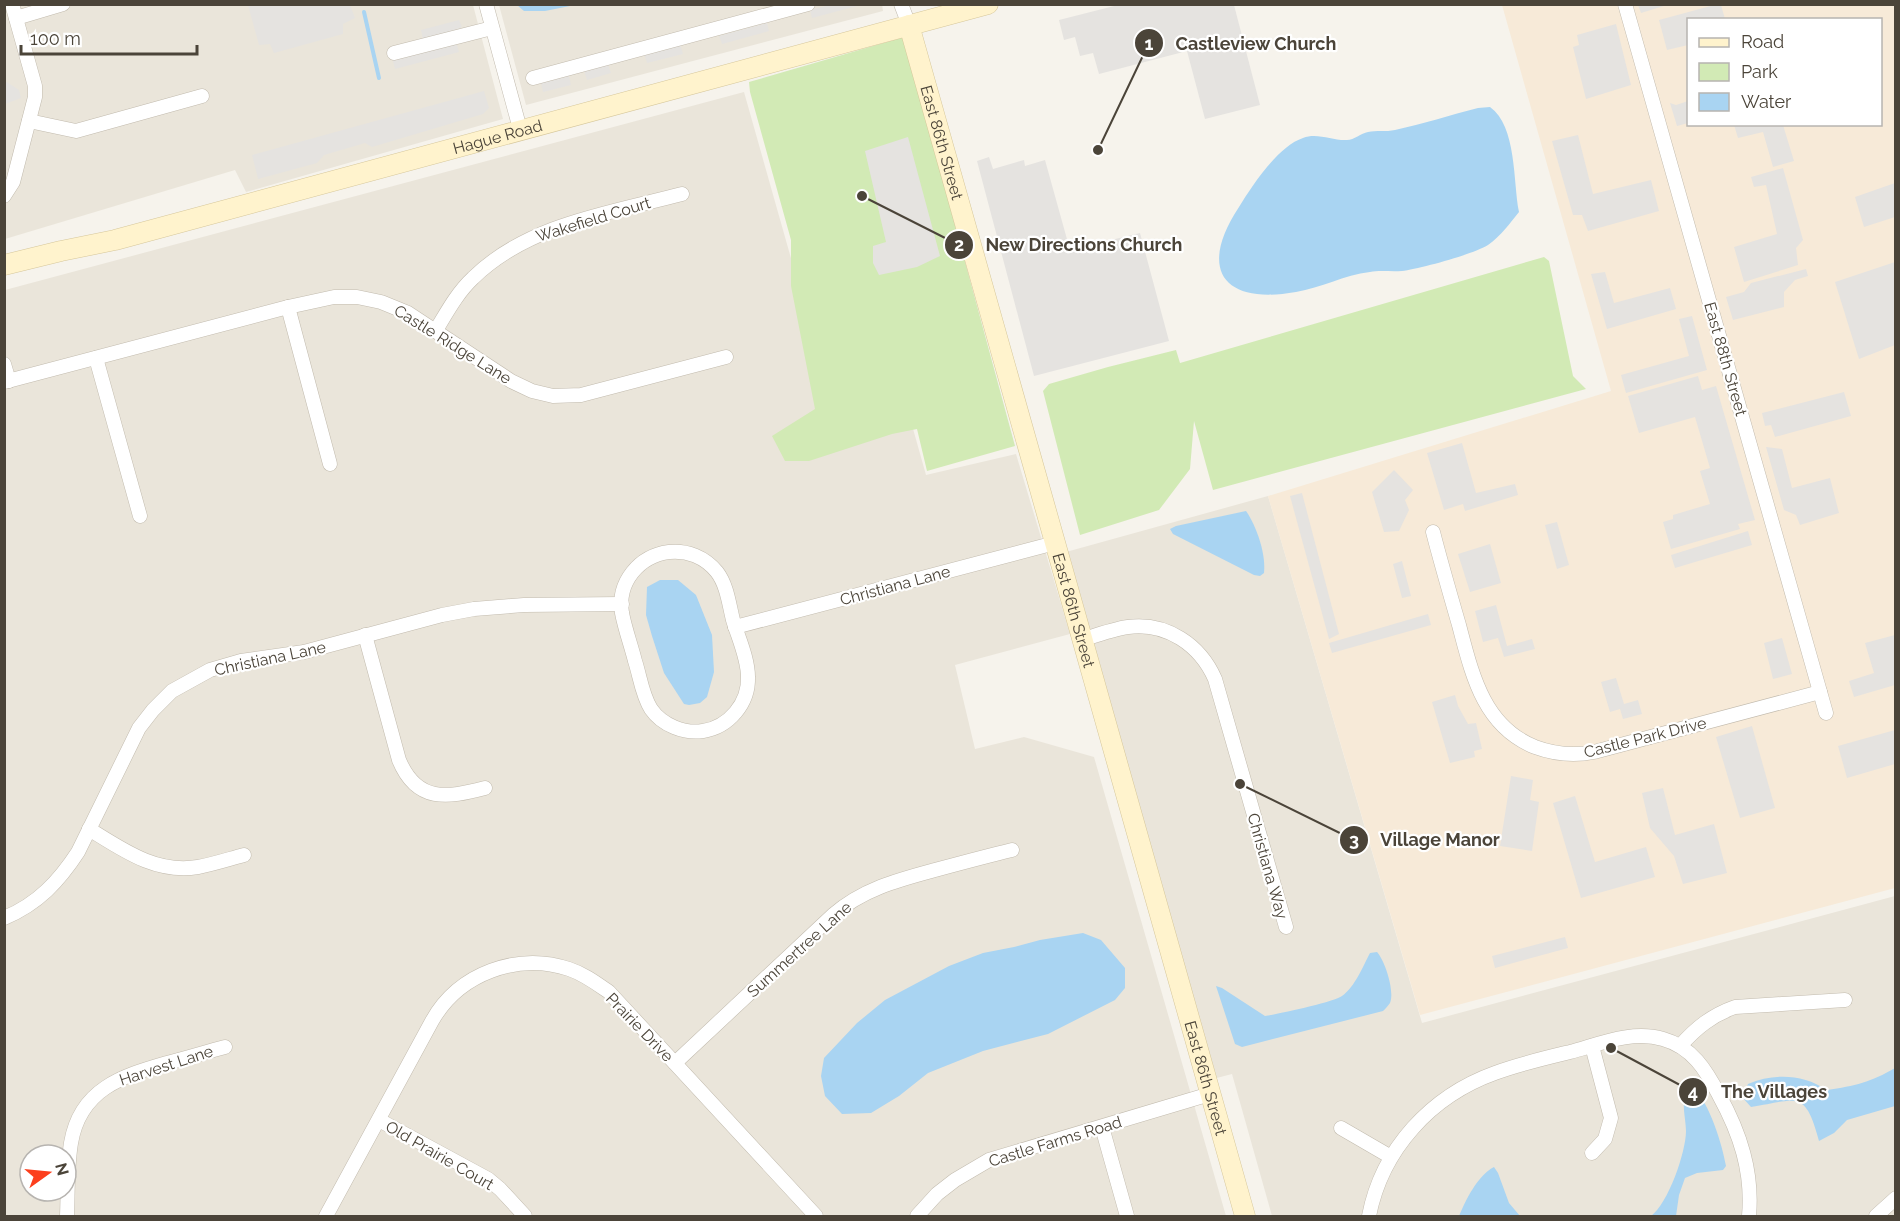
<svg xmlns="http://www.w3.org/2000/svg" width="1900" height="1221" font-family="Raleway,sans-serif">
<style>
.residential{fill:#eae5da;fill-rule:evenodd}
.commercial{fill:#f7ead8;fill-rule:evenodd}
.green{fill:#d2eab5}
.parking{fill:#e5e3e0}
.water{fill:#a9d4f2}
.lines{fill:none;stroke-linecap:round;stroke-linejoin:round}
.stream{stroke:#a9d4f2;stroke-width:4}
.street-casing{stroke:#c2bbae;stroke-width:15}
.secondary-casing{stroke:#d6c79b;stroke-width:21}
.street{stroke:#fff;stroke-width:14}
.secondary{stroke:#fff3cd;stroke-width:20}
.labels{text-anchor:middle;stroke-width:4.5;stroke-linejoin:round;paint-order:stroke}
.street-label{font-size:16px;fill:#4b4439;stroke:#fff}
.leader{fill:none;stroke:#4b4439;stroke-width:2}
.callout-dot{fill:#4b4439;stroke:#fff;stroke-width:2}
.mark-label{font-size:18px;text-anchor:middle;font-weight:bold;fill:#fff}
.callout-label{font-size:18px;text-anchor:middle;font-weight:bold;fill:#4b4439;stroke:#fff;stroke-width:4.5;stroke-linejoin:round;paint-order:stroke}
</style>
<rect width="100%" height="100%" fill="#f6f3ec"/>
<g class="residential">
<path d="M882,4L883,11L526,105L499,5Z"/>
<path d="M5,5H473L503,119L246,192L235,170L5,239Z"/>
<path d="M744,92L839,428L908,411L926,475L1016,454L1070,634L955,665L975,749L1024,737L1094,757L1226,1216H5V290ZM30,1155H66V1191H30Z"/>
<path d="M1268,496L1422,1023L1895,896V1216H1272L1232,1074L1209,1080L1066,552Z"/>
</g>
<path class="commercial" d="M1502,5H1895V888L1420,1015L1268,496L1611,391ZM1688,20H1880V124H1688Z"/>
<g class="green">
<path d="M904,37L1015,446L927,471L917,429L892,434L809,461H785L772,436L815,409L791,286V240L750,92L749,82Z"/>
<path d="M1544,257L1549,261L1573,376L1586,389L1213,490L1194,421L1190,469L1159,510L1080,535L1043,391L1049,384L1108,367L1176,350L1180,363Z"/>
</g>
<g class="parking">
<path d="M1718,4L1721,5L1725,19L1688,20V45L1667,50L1659,20Z"/>
<path d="M248,5H350L355,18L343,24V34L274,53L270,44L259,45Z"/>
<path d="M830,5H856L857,6L812,18L810,10Z"/>
<path d="M1118,5H1234L1260,105L1205,119L1187,51L1099,74L1093,53L1080,56L1075,37L1064,40L1059,20Z"/>
<path d="M1667,5L1641,13L1638,5L1667,4Z"/>
<path d="M459,20L462,27L453,31L459,52L395,69L390,49L423,40L421,30Z"/>
<path d="M767,23L769,31L722,44L719,36Z"/>
<path d="M1616,24L1631,85L1586,99L1573,47L1579,45L1577,35Z"/>
<path d="M680,44L683,54L647,63L644,53Z"/>
<path d="M608,64L611,73L587,80L584,71Z"/>
<path d="M569,76L571,85L543,92L541,83Z"/>
<path d="M5,81L19,90L21,98L5,104Z"/>
<path d="M484,91L489,108L483,114L372,147L365,143L324,155L317,163L258,179L252,155Z"/>
<path d="M1688,101V123L1677,126L1670,103L1676,105Z"/>
<path d="M1734,125H1783L1794,161L1773,167L1763,132L1738,138Z"/>
<path d="M1578,135L1593,194L1651,180L1659,211L1588,231L1582,215H1573L1552,141Z"/>
<path d="M908,137L940,256L917,267L879,275L873,263V246L886,242L865,151Z"/>
<path d="M989,157L993,169L1024,160L1025,166L1045,160L1070,250L1140,233L1169,341L1034,376L977,161Z"/>
<path d="M1783,168L1803,240L1796,248L1798,265L1744,282L1734,247L1777,234L1766,185L1754,187L1751,177Z"/>
<path d="M1895,183V217L1864,227L1855,197Z"/>
<path d="M1895,262V345L1859,359L1835,282Z"/>
<path d="M1806,269L1808,276L1795,280L1784,292V307L1733,320L1726,297L1744,292L1751,283Z"/>
<path d="M1605,272L1614,303L1670,288L1676,309L1607,329L1591,274Z"/>
<path d="M1692,316L1707,370L1626,393L1621,375L1689,356L1679,319Z"/>
<path d="M1698,376L1702,390L1716,386L1755,520L1738,524L1740,529L1671,549L1663,522L1673,519V515L1710,504L1700,471L1710,468L1695,417L1639,433L1628,396Z"/>
<path d="M1844,392L1851,416L1775,437L1771,425L1765,426L1762,413Z"/>
<path d="M1462,443L1476,493L1515,484L1518,495L1465,511L1463,504L1444,510L1427,453Z"/>
<path d="M1766,447L1782,449L1792,488L1830,478L1839,513L1800,525L1796,515L1784,510Z"/>
<path d="M1394,470L1413,490L1405,500L1409,510L1399,531L1384,532L1372,492Z"/>
<path d="M1302,493L1339,634L1329,639L1290,496Z"/>
<path d="M1557,522L1569,565L1557,569L1545,525Z"/>
<path d="M1748,531L1752,545L1675,568L1671,555Z"/>
<path d="M1490,544L1501,583L1470,592L1458,554Z"/>
<path d="M1402,561L1411,596L1402,598L1393,564Z"/>
<path d="M1496,605L1507,646L1532,639L1535,649L1504,657L1498,638L1483,642L1475,611Z"/>
<path d="M1428,614L1431,625L1332,653L1329,643Z"/>
<path d="M1895,635V685L1854,697L1849,681L1874,673L1865,643Z"/>
<path d="M1782,638L1792,674L1773,679L1764,643Z"/>
<path d="M1616,678L1624,704L1638,700L1642,714L1623,719L1620,709L1610,712L1601,682Z"/>
<path d="M1455,695L1458,706L1468,724L1476,723L1482,749L1474,751L1475,757L1450,763L1432,702Z"/>
<path d="M1752,726L1775,808L1740,818L1716,737Z"/>
<path d="M1895,730V764L1847,778L1838,746Z"/>
<path d="M1511,776L1533,780L1530,800L1539,802L1532,851L1500,846Z"/>
<path d="M1663,788L1675,835L1714,824L1727,873L1683,884L1674,856L1650,828L1642,793Z"/>
<path d="M1575,796L1595,862L1646,847L1655,877L1581,898L1553,803Z"/>
<path d="M1565,937L1568,948L1495,968L1492,956Z"/>
</g>
<g class="water">
<path d="M517,5H575L545,11H524Z"/>
<path d="M1490,107C1517,126 1513,182 1519,212C1510,223 1501,236 1488,245C1474,254 1419,269 1402,271C1391,272 1380,270 1370,272C1344,275 1321,288 1296,292C1222,305 1198,269 1239,207C1252,186 1278,146 1303,138C1317,132 1333,141 1347,140C1354,140 1361,133 1368,132C1376,130 1386,132 1395,130C1423,124 1450,115 1478,108Z"/>
<path d="M1246,511C1257,527 1266,554 1264,573L1260,576L1254,575L1173,534L1170,529L1176,526Z"/>
<path d="M660,580H678L696,595L712,635L714,672L707,697L700,703L689,705L684,704L664,673L652,636L646,615L647,587Z"/>
<path d="M1083,933L1101,940L1125,968V988L1115,1000L1048,1034L983,1051L928,1073L899,1096L871,1113L842,1114L825,1096L821,1076L824,1058L857,1023L885,1000L949,966L983,953L1014,947L1040,940Z"/>
<path d="M1377,952C1385,961 1395,991 1390,1003C1388,1006 1386,1008 1383,1011L1242,1047L1235,1044L1216,986L1222,988L1265,1016C1278,1014 1334,1002 1342,996C1355,987 1363,966 1370,953Z"/>
<path d="M1895,1068V1106L1847,1120L1834,1133L1819,1141C1805,1088 1797,1100 1751,1107L1742,1097L1748,1084C1774,1073 1803,1074 1827,1090C1855,1086 1871,1082 1895,1068Z"/>
<path d="M1688,1089H1694C1710,1104 1722,1144 1726,1166L1723,1170L1697,1173L1685,1178L1679,1195L1676,1216H1651C1668,1204 1686,1152 1686,1131C1686,1117 1680,1101 1688,1089Z"/>
<path d="M1494,1167L1498,1173L1509,1203L1520,1216H1459C1466,1200 1477,1176 1494,1167Z"/>
</g>
<g class="lines">
<path class="stream" d="M364,12L379,78"/>
<g class="street-casing">
<g id="street">
<path d="M486,4L520,129"/>
<path d="M901,4L909,25"/>
<path d="M1625,4L1826,713"/>
<path d="M16,18L63,4"/>
<path d="M394,53L492,28"/>
<path d="M533,78L808,4"/>
<path d="M29,121L76,131L202,96"/>
<path d="M4,196L13,182L35,97V86L12,4"/>
<path d="M288,307L330,464"/>
<path d="M436,330C447,312 457,293 473,278C528,224 610,213 682,194"/>
<path d="M96,358L140,516"/>
<path d="M4,364L9,381"/>
<path d="M4,382L288,307L334,297H357L381,302L408,313L511,381L532,391L553,396L581,395L726,357"/>
<path d="M1433,532C1441,563 1450,594 1459,625C1472,674 1483,726 1535,747C1554,754 1574,756 1594,752L1820,692"/>
<path d="M669,552C687,550 705,557 717,572C727,585 729,604 733,620C738,637 748,658 748,677C749,703 729,727 703,731C684,734 662,725 651,709C642,695 640,676 635,661C631,645 625,629 622,613C617,582 639,556 669,552Z"/>
<path d="M735,627L1055,543"/>
<path d="M365,635L399,760C417,803 447,798 485,788"/>
<path d="M1082,640C1097,635 1113,629 1128,627C1167,622 1200,645 1215,679L1286,927"/>
<path d="M89,829C123,850 156,874 198,867C214,864 229,859 244,855"/>
<path d="M4,918C38,904 59,881 78,852L139,728L153,710L172,691L210,670L241,661L304,652L442,615L474,609L524,605L622,604"/>
<path d="M1592,1046L1611,1118L1605,1139L1592,1153"/>
<path d="M1680,1046C1696,1028 1712,1015 1735,1007L1845,1000"/>
<path d="M675,1063L833,915C863,889 898,880 935,870C961,863 987,856 1012,850"/>
<path d="M379,1120L488,1179L500,1189L525,1216"/>
<path d="M1102,1127L1127,1216"/>
<path d="M1341,1128L1391,1157"/>
<path d="M67,1216C68,1192 67,1167 71,1143C80,1089 122,1076 167,1063C187,1058 206,1052 225,1047"/>
<path d="M326,1216L432,1021C459,973 518,952 569,969C584,974 596,983 609,992L816,1216"/>
<path d="M917,1216L937,1194L955,1180L989,1160L1210,1094"/>
<path d="M1369,1216C1382,1149 1431,1096 1495,1073C1519,1064 1545,1058 1570,1052C1600,1044 1632,1030 1663,1039C1692,1047 1706,1070 1719,1095C1740,1133 1753,1172 1749,1216"/>
<path d="M1876,1216L1896,1198"/>
</g>
</g>
<g class="secondary-casing">
<g id="secondary">
<path id="s1" d="M909,25L1245,1216"/>
<path id="s2" d="M4,265L61,251L115,240L988,4"/>
</g>
</g>
<use href="#street" class="street"/>
<use href="#secondary" class="secondary"/>
</g>
<g class="labels">
<g class="street-label">
<text dy="6" stroke="none"><textPath href="#s2" startOffset="510">Hague Road</textPath></text>
<text dy="6" stroke="none"><textPath href="#s1" startOffset="122">East 86th Street</textPath></text>
<text transform="translate(593 219) rotate(-17)" y="6">Wakefield Court</text>
<text transform="translate(453 344) rotate(32)" y="6">Castle Ridge Lane</text>
<text transform="translate(1726 359) rotate(74)" y="6">East 88th Street</text>
<text transform="translate(895 585) rotate(-15)" y="6">Christiana Lane</text>
<text dy="6" stroke="none"><textPath href="#s1" startOffset="608">East 86th Street</textPath></text>
<text transform="translate(270 658) rotate(-12)" y="6">Christiana Lane</text>
<text transform="translate(1645 737) rotate(-14)" y="6">Castle Park Drive</text>
<text transform="translate(1268 866) rotate(74)" y="6">Christiana Way</text>
<text transform="translate(799 949) rotate(-42)" y="6">Summertree Lane</text>
<text transform="translate(640 1027) rotate(46)" y="6">Prairie Drive</text>
<text transform="translate(166 1065) rotate(-18)" y="6">Harvest Lane</text>
<text dy="6" stroke="none"><textPath href="#s1" startOffset="1094">East 86th Street</textPath></text>
<text transform="translate(1055 1141) rotate(-17)" y="6">Castle Farms Road</text>
<text transform="translate(440 1155) rotate(30)" y="6">Old Prairie Court</text>
</g>
</g>
<path class="leader" d="M1098 150L1149 43M862 196L959 245M1240 784L1354 840M1611 1048L1693 1092"/>
<g class="callout-dot">
<circle cx="1098" cy="150" r="6"/>
<circle cx="862" cy="196" r="6"/>
<circle cx="1240" cy="784" r="6"/>
<circle cx="1611" cy="1048" r="6"/>
<circle cx="1149" cy="43" r="15"/>
<circle cx="959" cy="245" r="15"/>
<circle cx="1354" cy="840" r="15"/>
<circle cx="1693" cy="1092" r="15"/>
</g>
<g class="mark-label">
<text x="1149" y="50">1</text>
<text x="959" y="251">2</text>
<text x="1354" y="846">3</text>
<text x="1693" y="1098">4</text>
</g>
<g class="callout-label">
<text x="1256" y="50">Castleview Church</text>
<text x="1084" y="251">New Directions Church</text>
<text x="1440" y="846">Village Manor</text>
<text x="1774" y="1098">The Villages</text>
</g>
<rect width="1900" height="1221" fill="none" stroke="#4b4439" stroke-width="12"/>
<rect x="1687" y="18" width="195" height="108" fill="#ffffff" stroke="#b7b4b0" stroke-width="1.5"/>
<rect x="1699" y="38" width="30" height="9" fill="#fff3cd" stroke="#b7b4b0" stroke-width="1.5"/>
<text x="1741" y="48" font-size="18" fill="#4b4439">Road</text>
<rect x="1699" y="63" width="30" height="18" fill="#d2eab5" stroke="#b7b4b0" stroke-width="1.5"/>
<text x="1741" y="78" font-size="18" fill="#4b4439">Park</text>
<rect x="1699" y="93" width="30" height="18" fill="#a9d4f2" stroke="#b7b4b0" stroke-width="1.5"/>
<text x="1741" y="108" font-size="18" fill="#4b4439">Water</text>
<g transform="translate(48 1173) rotate(75)"><circle r="28" fill="#ffffff" stroke="#b7b4b0" stroke-width="1.5"/>
<path d="M0-4.5L10 22L0 15L-10 22Z" fill="#fc3f1d"/>
<text y="-9" font-size="16" font-weight="bold" text-anchor="middle" fill="#4b4439">N</text>
</g>
<path d="M21 45v9h176v-9" fill="none" stroke="#4b4439" stroke-width="3"/>
<text x="30" y="45" font-size="18" fill="#4b4439" stroke="#ffffff" stroke-width="4.5" paint-order="stroke">100 m</text>
</svg>
